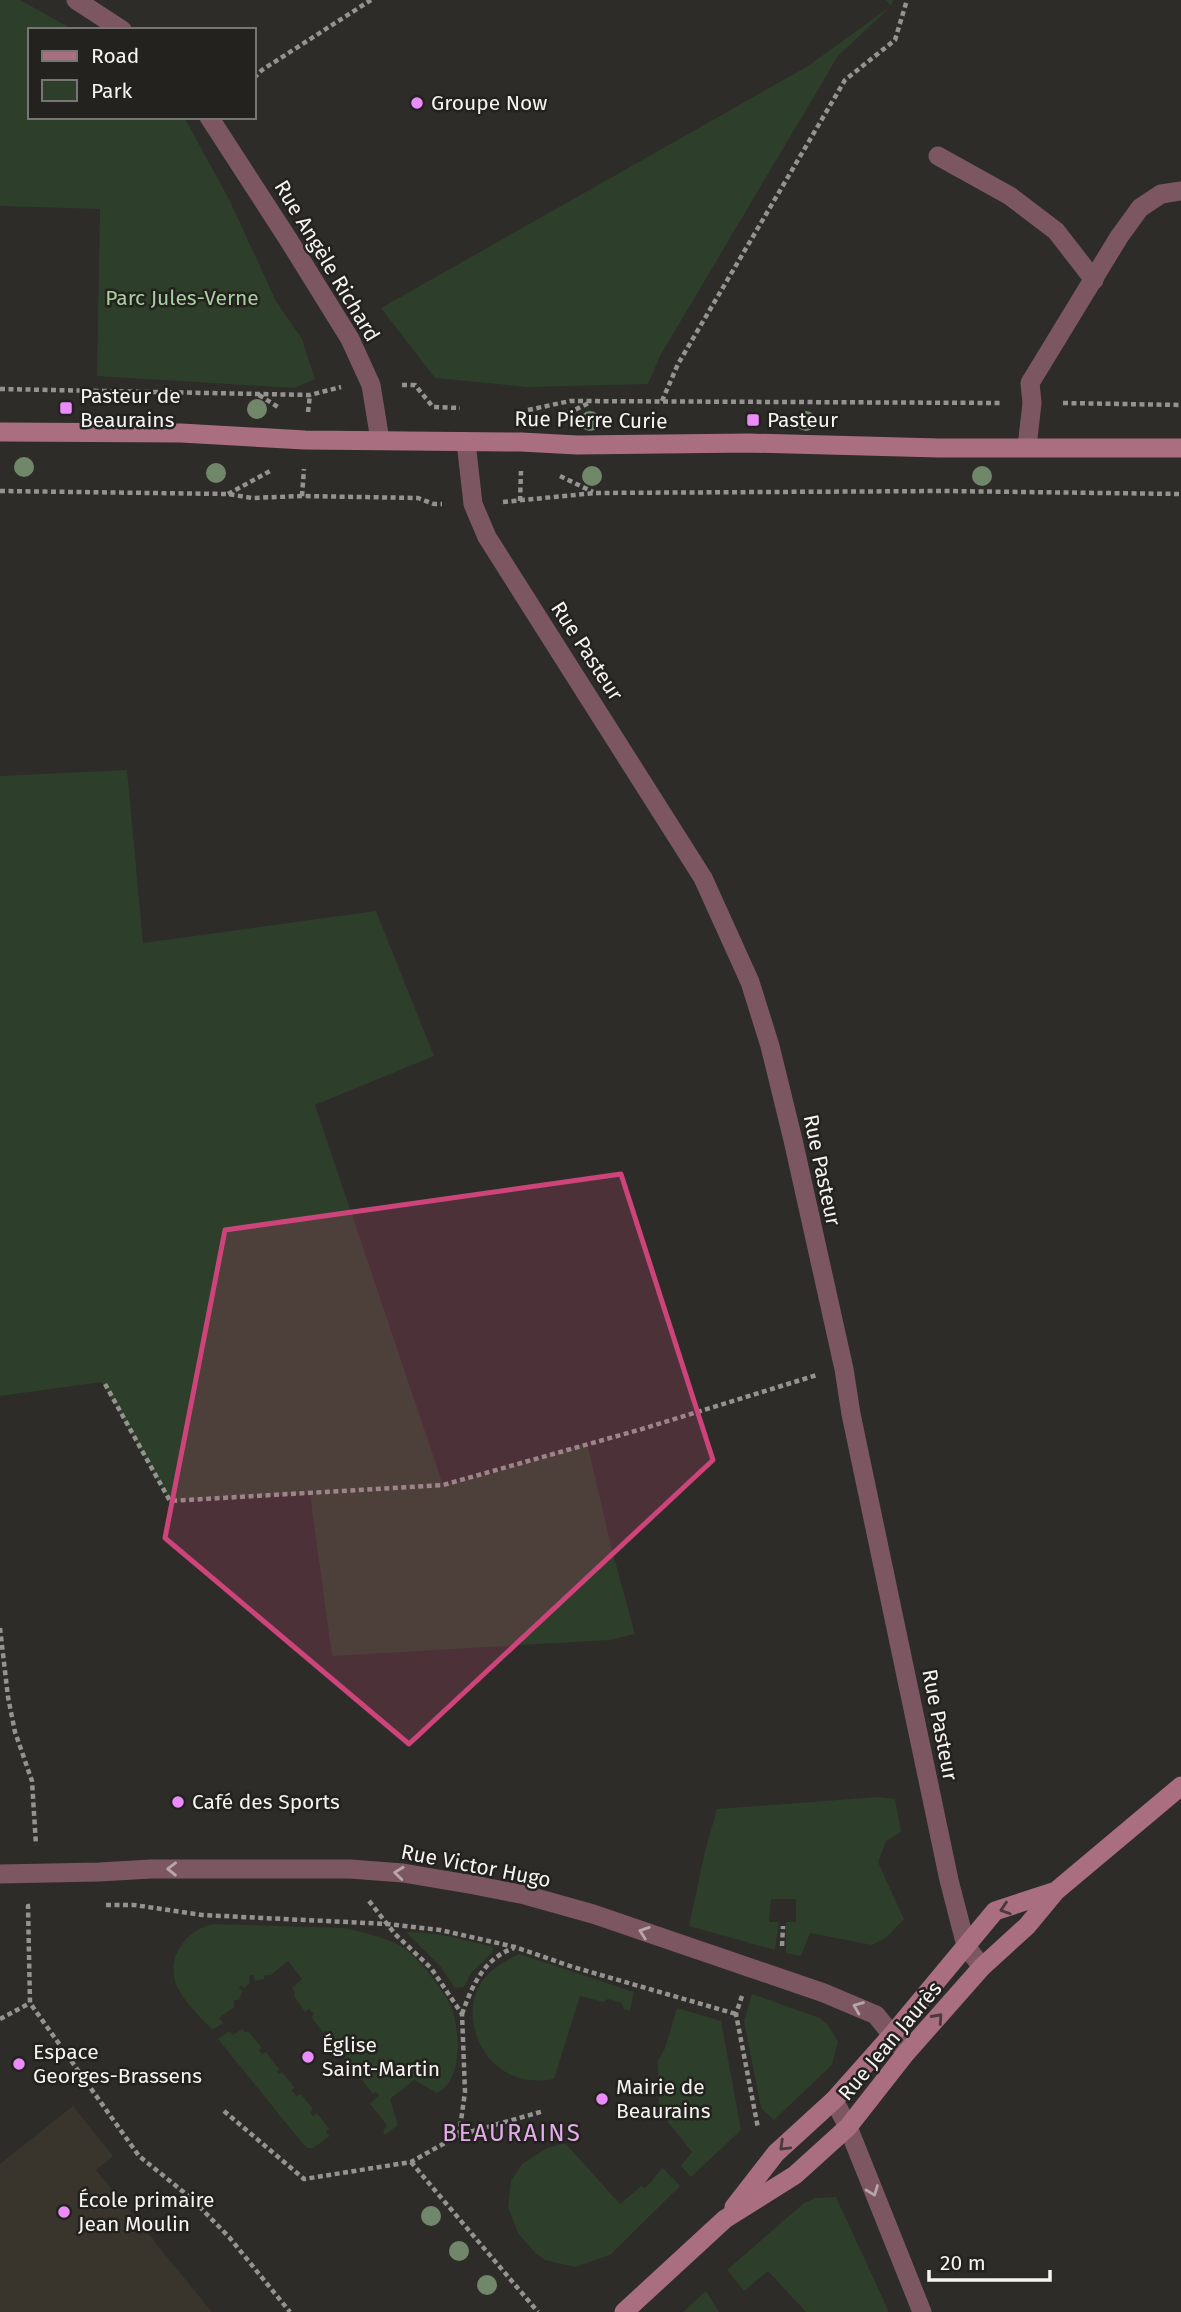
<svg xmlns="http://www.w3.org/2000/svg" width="1181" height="2312" font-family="'Fira Sans',sans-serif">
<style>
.built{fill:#39342c}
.green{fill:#2d3e2a}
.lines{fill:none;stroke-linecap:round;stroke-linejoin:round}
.path{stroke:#949390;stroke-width:4.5;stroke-dasharray:5 3.5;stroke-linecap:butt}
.service{stroke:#7c5762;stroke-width:19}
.minor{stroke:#7c5762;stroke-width:19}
.tertiary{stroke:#7c5762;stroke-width:19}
.secondary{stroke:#a96f80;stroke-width:19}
.tree{fill:#708769}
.oneway{stroke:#b8a6aa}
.oneway2{stroke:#4c393c}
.marked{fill:#cc4479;fill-opacity:0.2;stroke:#cc4479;stroke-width:5;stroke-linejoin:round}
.poi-dot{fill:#ec8cfa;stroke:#24221f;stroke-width:2.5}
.labels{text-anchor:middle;stroke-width:5;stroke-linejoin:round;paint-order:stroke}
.poi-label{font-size:21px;fill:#f5f4f1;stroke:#24221f;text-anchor:start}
.street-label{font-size:21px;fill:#f5f4f1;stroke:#24221f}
.park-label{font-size:21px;fill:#a6d19e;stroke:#24221f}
.quarter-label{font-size:24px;letter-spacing:2px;fill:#e2ade9;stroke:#24221f}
</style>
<rect width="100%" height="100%" fill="#2d2c28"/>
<path class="built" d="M73,2106L113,2156L96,2170L212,2312H0V2164Z"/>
<g class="green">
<path d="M0,0H20L74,30H30V117H184L229,199L276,301L302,339L315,379L294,388L97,376L100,209L0,206Z"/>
<path d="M886,0H893L891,6L838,56L660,356L648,384L527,387L435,378L381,308L808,66L891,6Z"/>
<path d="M127,770L143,943L376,911L434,1056L315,1105L443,1485L492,1473L587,1443L612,1550L635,1634L610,1640L332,1656L310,1494L170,1501L102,1382L0,1396V776Z"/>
<path d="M878,1797L895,1799L901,1832L886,1841L878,1862L904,1919L887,1937L872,1945L810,1933L801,1956L786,1953V1922H796V1899H771L769,1922H779L775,1950L689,1926L705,1851L717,1809Z"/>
<path d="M213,1924L344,1928C363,1932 384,1937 401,1946C417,1956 445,1991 452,2009C460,2032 463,2081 437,2093L414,2080L390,2099L398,2125L385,2135L383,2132L387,2125L370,2104L379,2095L376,2092L373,2094L360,2078L362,2075L359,2071L356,2073L344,2058L347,2056L344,2051L340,2053L326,2036L329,2033L326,2030L323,2032L311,2017L314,2014L309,2009L305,2012L294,1996L295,1992L292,1988L302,1979L288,1961L271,1975H265L264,1979L255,1981L253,1975L249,1976L250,1983L244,1988L241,1985L239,1988L242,1991L239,2000H234V2007L219,2018L223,2023L212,2030C202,2018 188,2006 180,1992C162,1964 183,1930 213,1924Z"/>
<path d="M406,1932C435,1931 465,1940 493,1947L492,1953L471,1973L464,1987L455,1988L440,1966Z"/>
<path d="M519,1954L634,1992L630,2011L624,2009L622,2003L608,1999L603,2002L580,1996L554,2079C513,2087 478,2062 473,2020C472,2009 473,1998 478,1988C486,1971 503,1962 519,1954Z"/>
<path d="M752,1994L820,2018L828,2025L838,2042L832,2065L774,2120L761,2108L744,2021Z"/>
<path d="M677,2008L721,2021L741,2130L691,2177L681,2166L692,2152L659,2111L658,2061L665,2048Z"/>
<path d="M242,2029L245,2032L248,2031L262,2048L259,2050L262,2054L266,2052L279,2069L277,2071L279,2074L282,2072L295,2088L292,2090L296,2096L301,2094L313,2109L310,2112L313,2116L317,2113L329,2129L326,2132L330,2136L313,2148H308L303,2144L218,2039L229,2031L233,2035Z"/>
<path d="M565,2143L620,2204L641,2186L645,2188C653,2181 656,2174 663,2168L680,2186L610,2255L575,2267L545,2260L535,2253L518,2233L508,2207L511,2181L522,2164L547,2148Z"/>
<path d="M836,2197L889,2312H806L768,2271L744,2291L727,2270L804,2203L816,2198Z"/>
<path d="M706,2291L719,2312H683Z"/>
</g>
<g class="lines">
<g class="path">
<path d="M254,78L262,70L371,0"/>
<path d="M402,385H415L433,407L460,408"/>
<path d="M0,389L310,395L341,387"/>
<path d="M259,395L278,407"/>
<path d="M662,401L678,364L845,80L895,40L907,0"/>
<path d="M1063,403L1181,405"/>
<path d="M528,410L570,401L1002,403"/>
<path d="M308,412L310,395"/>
<path d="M568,413L589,403"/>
<path d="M560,476L593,492"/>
<path d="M0,491L228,494L252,498L302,496L418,498L434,504H442"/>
<path d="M228,494L272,470"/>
<path d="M302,496L304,469"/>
<path d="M520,501L521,471"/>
<path d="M503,502L595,493L944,491L1181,494"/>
<path d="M105,1384L170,1501L443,1485L642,1429L817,1375"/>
<path d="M0,1628L8,1697L15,1732L32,1781L36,1845"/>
<path d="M369,1901L395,1934L431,1968L462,2014L465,2092L459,2135"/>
<path d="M106,1905H134L202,1915L387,1924L440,1930L515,1947L573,1967L736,2014"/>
<path d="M30,1906H28L30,2003L139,2156L191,2198L229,2237L290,2312"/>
<path d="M782,1946L783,1926"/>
<path d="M742,1996L736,2014L758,2128"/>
<path d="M462,2014C472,1986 484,1958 514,1948"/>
<path d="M0,2019L30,2003"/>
<path d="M224,2111L304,2179L411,2162L459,2135L544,2111"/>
<path d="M411,2162L538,2312"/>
</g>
<path class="service" d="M938,156L1010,196L1056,231L1094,280"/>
<g class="minor">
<path d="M466,442L473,504L487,537L703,878L750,982L770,1046L793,1140L844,1369L851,1414L949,1880L966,1946L982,1967"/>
<path d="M1027,447L1032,403L1030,383L1119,237L1140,208L1161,194L1181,191"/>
<path d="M0,1874L99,1872L151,1869H350L403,1873L474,1885L525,1895L593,1914L824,1993L876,2015L906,2053"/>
<path d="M834,2100L848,2127L922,2312"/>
</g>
<g class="tertiary">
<path d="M76,0L122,30"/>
<path d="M209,117L288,239L350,339L371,385L380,440"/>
</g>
<g class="secondary">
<path d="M0,432L181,433L305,440L521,442L577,445L749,443L939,448H1181"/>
<path d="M734,2207L776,2153L834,2100L891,2036L995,1911L1053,1892"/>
<path d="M624,2312L725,2219L795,2175L848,2127L906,2053L982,1967L1027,1926L1056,1891L1181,1786"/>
</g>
</g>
<g class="tree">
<circle cx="257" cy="409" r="10"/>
<circle cx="590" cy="421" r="10"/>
<circle cx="806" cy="421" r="10"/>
<circle cx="24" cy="467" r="10"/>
<circle cx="216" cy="473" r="10"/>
<circle cx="592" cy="476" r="10"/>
<circle cx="982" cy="476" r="10"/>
<circle cx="431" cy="2216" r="10"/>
<circle cx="459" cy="2251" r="10"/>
<circle cx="487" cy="2285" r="10"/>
</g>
<defs><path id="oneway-chevron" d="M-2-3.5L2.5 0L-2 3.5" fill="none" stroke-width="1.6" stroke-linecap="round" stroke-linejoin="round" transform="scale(1.75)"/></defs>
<g class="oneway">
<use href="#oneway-chevron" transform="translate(172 1869) rotate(-179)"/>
<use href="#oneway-chevron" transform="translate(399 1873) rotate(-174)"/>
<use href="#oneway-chevron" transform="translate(644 1932) rotate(-161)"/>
<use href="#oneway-chevron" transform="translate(858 2007) rotate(-158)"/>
<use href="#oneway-chevron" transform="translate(873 2191) rotate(69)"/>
</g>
<g class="oneway2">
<use href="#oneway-chevron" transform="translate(1005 1909) rotate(162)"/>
<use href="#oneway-chevron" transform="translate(938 2018) rotate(-48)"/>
<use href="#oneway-chevron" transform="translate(784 2146) rotate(136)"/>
</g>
<path class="marked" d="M621,1174L713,1460L409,1744L165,1538L225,1230Z"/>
<g class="poi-dot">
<circle cx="417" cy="103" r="7"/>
<rect x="59" y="401" width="14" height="14" rx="3.5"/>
<rect x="746" y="413" width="14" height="14" rx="3.5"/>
<circle cx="178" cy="1802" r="7"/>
<circle cx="308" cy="2057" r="7"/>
<circle cx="19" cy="2064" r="7"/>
<circle cx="602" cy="2099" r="7"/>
<circle cx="64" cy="2212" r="7"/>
</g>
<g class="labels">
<g class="poi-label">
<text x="431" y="110">Groupe Now</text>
<text x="80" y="403">Pasteur de<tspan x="80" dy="24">Beaurains</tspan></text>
<text x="767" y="427">Pasteur</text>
<text x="192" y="1809">Café des Sports</text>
<text x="322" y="2052">Église<tspan x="322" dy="24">Saint-Martin</tspan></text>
<text x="33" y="2059">Espace<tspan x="33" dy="24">Georges-Brassens</tspan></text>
<text x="616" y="2094">Mairie de<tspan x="616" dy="24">Beaurains</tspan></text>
<text x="78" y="2207">École primaire<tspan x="78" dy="24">Jean Moulin</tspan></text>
</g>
<g class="street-label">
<text transform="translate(327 261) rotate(59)" y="7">Rue Angèle Richard</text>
<text transform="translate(591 420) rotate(1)" y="7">Rue Pierre Curie</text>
<text transform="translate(587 651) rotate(57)" y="7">Rue Pasteur</text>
<text transform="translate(822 1170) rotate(78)" y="7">Rue Pasteur</text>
<text transform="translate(940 1725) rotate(79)" y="7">Rue Pasteur</text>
<text transform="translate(476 1866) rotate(11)" y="7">Rue Victor Hugo</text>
<text transform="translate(890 2041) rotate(-50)" y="7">Rue Jean Jaurès</text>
</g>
<g class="park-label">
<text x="182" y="305">Parc Jules-Verne</text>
</g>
<g class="quarter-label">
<text x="512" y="2141">BEAURAINS</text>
</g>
</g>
<rect x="28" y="28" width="228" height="91" fill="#24221f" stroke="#787673" stroke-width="2"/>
<rect x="42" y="51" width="35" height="10" fill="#a96f80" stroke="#787673" stroke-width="2"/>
<text x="91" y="63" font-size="21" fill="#f5f4f1">Road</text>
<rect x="42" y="80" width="35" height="21" fill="#2d3e2a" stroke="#787673" stroke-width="2"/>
<text x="91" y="98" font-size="21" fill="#f5f4f1">Park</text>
<path d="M929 2270v10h121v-10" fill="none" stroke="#f5f4f1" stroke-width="3.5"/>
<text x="940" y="2270" font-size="21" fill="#f5f4f1" stroke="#24221f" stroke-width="5" paint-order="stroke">20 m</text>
</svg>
